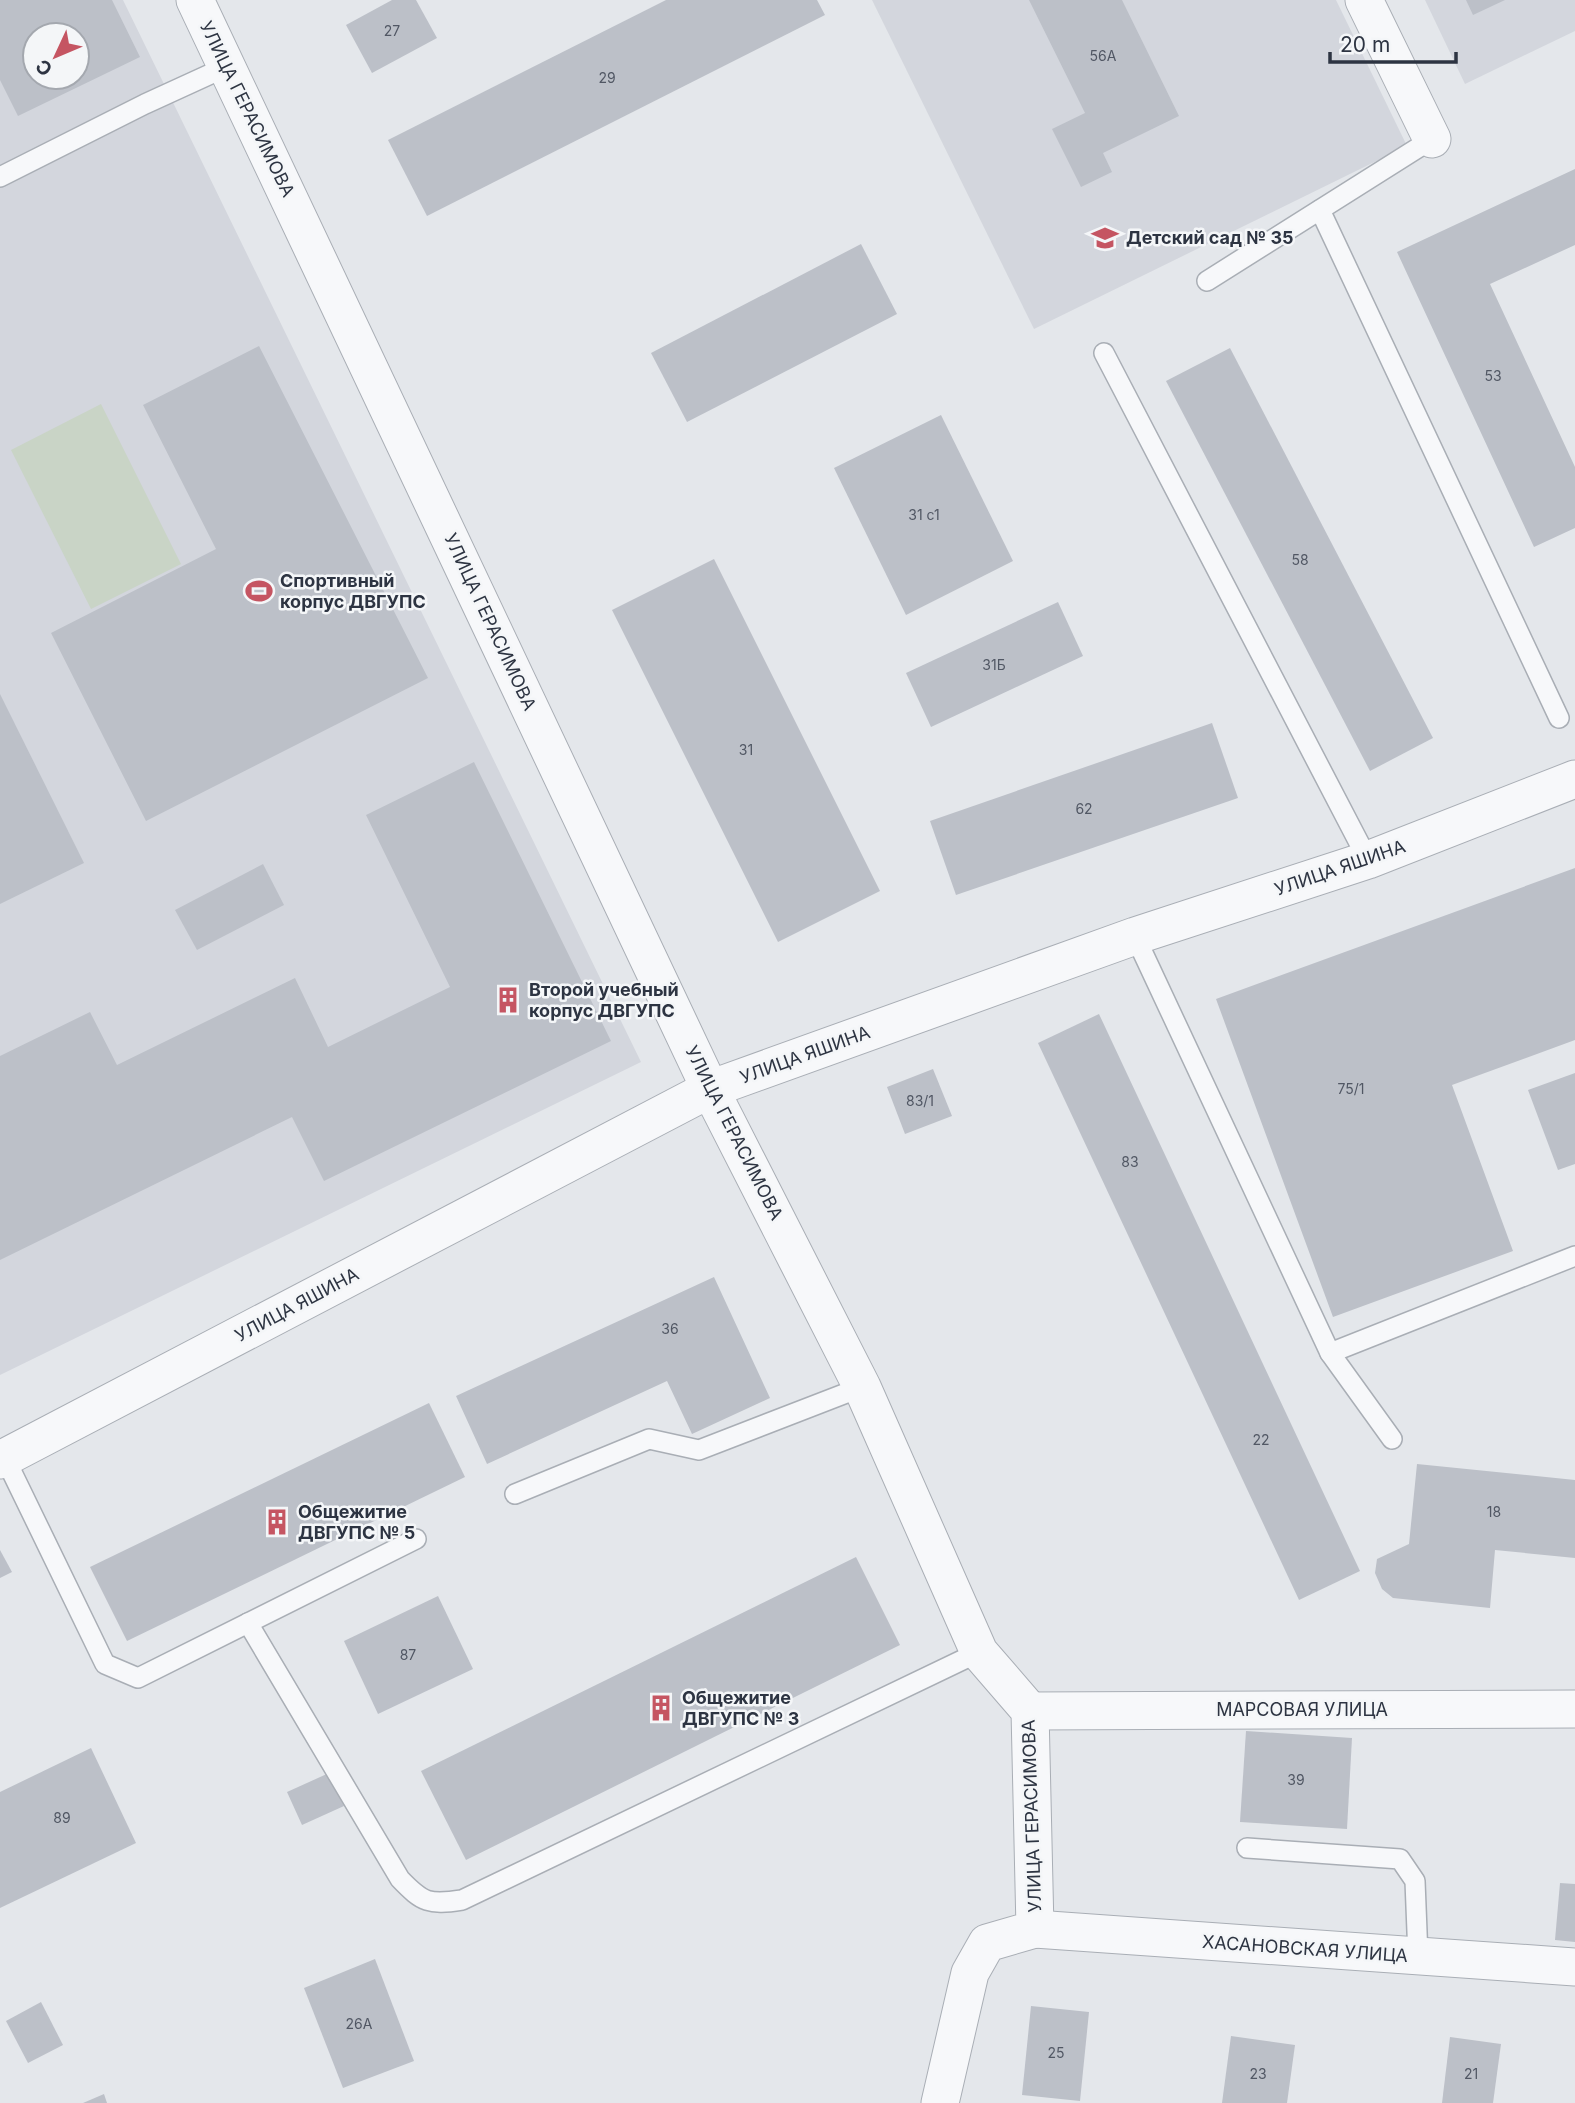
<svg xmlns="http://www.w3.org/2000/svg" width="1575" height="2103" font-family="Inter,sans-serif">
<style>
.built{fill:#d3d6dd;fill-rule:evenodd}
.green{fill:#c9d4c6}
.building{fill:#bcc0c8;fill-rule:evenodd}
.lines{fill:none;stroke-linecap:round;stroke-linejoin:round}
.service-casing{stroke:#a9aeb5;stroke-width:22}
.minor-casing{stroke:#a9aeb5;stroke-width:39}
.service{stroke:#f7f8fa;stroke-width:19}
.minor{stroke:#f7f8fa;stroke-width:37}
.labels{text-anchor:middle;stroke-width:5;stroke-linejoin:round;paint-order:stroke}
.number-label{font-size:14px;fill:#515764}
.street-label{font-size:18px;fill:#2d3442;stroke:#f4f6f8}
.poi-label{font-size:18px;font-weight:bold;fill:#2d3442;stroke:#f4f6f8;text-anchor:start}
</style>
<rect width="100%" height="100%" fill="#e4e7eb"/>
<g class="built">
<path d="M0,0H123L641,1062L0,1375ZM35,35H77V77H35Z"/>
<path d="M872,0H1336L1407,146L1034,329Z"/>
<path d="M1425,0H1575V31L1465,84Z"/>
</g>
<path class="green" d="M101,404L181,564L91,609L11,450Z"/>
<g class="building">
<path d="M0,0H112L140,57L18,116L0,80ZM35,35H77V77H35Z"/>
<path d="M392,0H416L437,38L372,73L346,25Z"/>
<path d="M666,0H817L825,15L427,216L388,140Z"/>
<path d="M1029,0H1122L1179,116L1103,153L1112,172L1081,187L1052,129L1085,113Z"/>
<path d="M1466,0H1505L1473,15Z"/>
<path d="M1575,169V245L1490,284L1575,467V528L1534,547L1397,252Z"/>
<path d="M861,244L897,314L687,422L651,353Z"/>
<path d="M259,346L428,678L146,821L51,633L216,549L143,405Z"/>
<path d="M1230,348L1433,738L1370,771L1166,381Z"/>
<path d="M941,415L1013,561L906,615L834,468Z"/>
<path d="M714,559L880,891L778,942L612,610Z"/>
<path d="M1058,602L1083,656L931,727L906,673Z"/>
<path d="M0,694L84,863L0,904Z"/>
<path d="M1212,723L1238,798L956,895L930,821Z"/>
<path d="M474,762L611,1041L324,1181L292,1117L0,1260V1056L90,1012L117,1065L295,978L328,1047L450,987L366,815Z"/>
<path d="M263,864L284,905L197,950L175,910Z"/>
<path d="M1575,868V1040L1452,1085L1513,1251L1333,1317L1216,999Z"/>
<path d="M1099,1014L1360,1571L1299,1600L1038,1043Z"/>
<path d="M933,1069L952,1116L905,1134L887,1087Z"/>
<path d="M1575,1073V1164L1558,1170L1528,1090Z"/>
<path d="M714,1277L770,1398L692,1434L667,1381L487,1464L456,1396Z"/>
<path d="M429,1403L465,1477L127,1641L90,1567Z"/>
<path d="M1417,1464L1575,1480V1558L1495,1550L1490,1608L1393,1598L1382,1589L1375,1573L1377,1559L1409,1544Z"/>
<path d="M0,1550L12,1572L0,1578Z"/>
<path d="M856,1557L900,1645L466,1860L421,1771Z"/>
<path d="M438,1596L473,1669L378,1714L344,1641Z"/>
<path d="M1246,1731L1352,1738L1347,1829L1240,1822Z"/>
<path d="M91,1748L136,1843L0,1908V1792Z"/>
<path d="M329,1773L344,1806L302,1825L287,1792Z"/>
<path d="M1560,1883L1575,1884V1942L1555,1940Z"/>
<path d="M375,1959L414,2061L343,2088L304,1988Z"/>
<path d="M41,2002L63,2045L28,2063L6,2021Z"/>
<path d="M1031,2006L1089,2012L1080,2101L1022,2095Z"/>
<path d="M1231,2036L1295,2045L1287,2103H1222Z"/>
<path d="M1450,2037L1501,2044L1493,2103H1442Z"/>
<path d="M104,2094L107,2103H83Z"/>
</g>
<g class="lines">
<g class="service-casing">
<g id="service">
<path d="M0,177L145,104L228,66"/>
<path d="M1320,210L1559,718"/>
<path d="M1207,281L1432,139"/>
<path d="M1104,353L1368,860"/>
<path d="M1135,936L1330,1353L1392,1439"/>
<path d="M1330,1353L1575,1256"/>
<path d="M5,1458L105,1664L138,1678L416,1539"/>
<path d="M515,1494L649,1439L699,1450L862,1387"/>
<path d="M248,1623L400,1879C423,1903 429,1905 462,1900L979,1652"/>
<path d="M1247,1848L1400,1859L1415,1881L1418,1957"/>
</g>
</g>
<g class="minor-casing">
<g id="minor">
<path d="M195,0L710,1089L862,1387L979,1652L1030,1711L1035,1929L987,1943L970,1973L940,2103"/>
<path d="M1364,0L1432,139"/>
<path d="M0,1460L710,1089L1135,936L1368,860L1575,779"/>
<path d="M1030,1711L1575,1709"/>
<path d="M1035,1929L1575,1967"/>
</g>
</g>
<use href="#service" class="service"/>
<use href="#minor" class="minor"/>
</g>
<defs>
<g id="school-bare" transform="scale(2.1)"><path d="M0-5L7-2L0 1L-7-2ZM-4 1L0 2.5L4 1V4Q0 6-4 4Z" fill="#c55562" stroke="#f4f6f8" stroke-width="2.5" paint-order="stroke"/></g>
<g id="stadium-bare" transform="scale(2.1)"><path d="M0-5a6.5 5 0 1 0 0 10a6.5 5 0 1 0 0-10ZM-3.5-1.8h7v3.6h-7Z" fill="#c55562" stroke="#f4f6f8" stroke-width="2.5" paint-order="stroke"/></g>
<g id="building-bare" transform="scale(2.1)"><path d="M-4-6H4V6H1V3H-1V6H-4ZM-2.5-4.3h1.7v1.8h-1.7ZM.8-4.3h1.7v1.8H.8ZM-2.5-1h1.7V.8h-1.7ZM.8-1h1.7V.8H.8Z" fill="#c55562" stroke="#f4f6f8" stroke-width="2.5" paint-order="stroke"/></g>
</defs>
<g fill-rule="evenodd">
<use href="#school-bare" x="1105" y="238"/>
<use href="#stadium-bare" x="259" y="591"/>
<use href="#building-bare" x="508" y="1000"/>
<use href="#building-bare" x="277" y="1522"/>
<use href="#building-bare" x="661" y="1708"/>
</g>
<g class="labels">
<g class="number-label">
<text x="392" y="36">27</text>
<text x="1103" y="61">56А</text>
<text x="607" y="83">29</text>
<text x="1493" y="381">53</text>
<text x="924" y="520">31 с1</text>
<text x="1300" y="565">58</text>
<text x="994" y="670">31Б</text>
<text x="746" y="755">31</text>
<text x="1084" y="814">62</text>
<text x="1351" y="1094">75/1</text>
<text x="920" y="1106">83/1</text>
<text x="1130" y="1167">83</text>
<text x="670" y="1334">36</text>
<text x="1261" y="1445">22</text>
<text x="1494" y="1517">18</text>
<text x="408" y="1660">87</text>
<text x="1296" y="1785">39</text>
<text x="62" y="1823">89</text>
<text x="359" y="2029">26А</text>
<text x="1056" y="2058">25</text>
<text x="1258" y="2079">23</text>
<text x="1471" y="2079">21</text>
</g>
<g class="street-label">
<text transform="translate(247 109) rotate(64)" y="6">УЛИЦА ГЕРАСИМОВА</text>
<text transform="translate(490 622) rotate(65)" y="6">УЛИЦА ГЕРАСИМОВА</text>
<text transform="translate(1340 868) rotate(-19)" y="6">УЛИЦА ЯШИНА</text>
<text transform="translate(805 1055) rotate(-20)" y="6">УЛИЦА ЯШИНА</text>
<text transform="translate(734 1133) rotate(63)" y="6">УЛИЦА ГЕРАСИМОВА</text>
<text transform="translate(297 1305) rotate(-28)" y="6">УЛИЦА ЯШИНА</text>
<text x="1302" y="1716">МАРСОВАЯ УЛИЦА</text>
<text transform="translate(1032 1816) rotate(-92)" y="6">УЛИЦА ГЕРАСИМОВА</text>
<text transform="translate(1305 1949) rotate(4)" y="6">ХАСАНОВСКАЯ УЛИЦА</text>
</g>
<g class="poi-label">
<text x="1126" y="244">Детский сад № 35</text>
<text x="280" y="587">Спортивный<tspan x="280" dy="21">корпус ДВГУПС</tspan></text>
<text x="529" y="996">Второй учебный<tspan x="529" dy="21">корпус ДВГУПС</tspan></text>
<text x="298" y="1518">Общежитие<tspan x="298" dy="21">ДВГУПС № 5</tspan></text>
<text x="682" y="1704">Общежитие<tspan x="682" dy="21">ДВГУПС № 3</tspan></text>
</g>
</g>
<g transform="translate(56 56) rotate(226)"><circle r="33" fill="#f4f6f8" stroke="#a4a8af" stroke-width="2"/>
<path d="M0-5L12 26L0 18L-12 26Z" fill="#c55562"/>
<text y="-10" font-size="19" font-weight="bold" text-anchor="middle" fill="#2d3442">С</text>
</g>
<path d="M1330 52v10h126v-10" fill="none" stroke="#2d3442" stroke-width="3.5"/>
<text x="1340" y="52" font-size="21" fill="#2d3442" stroke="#f4f6f8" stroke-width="5" paint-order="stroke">20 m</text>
</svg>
